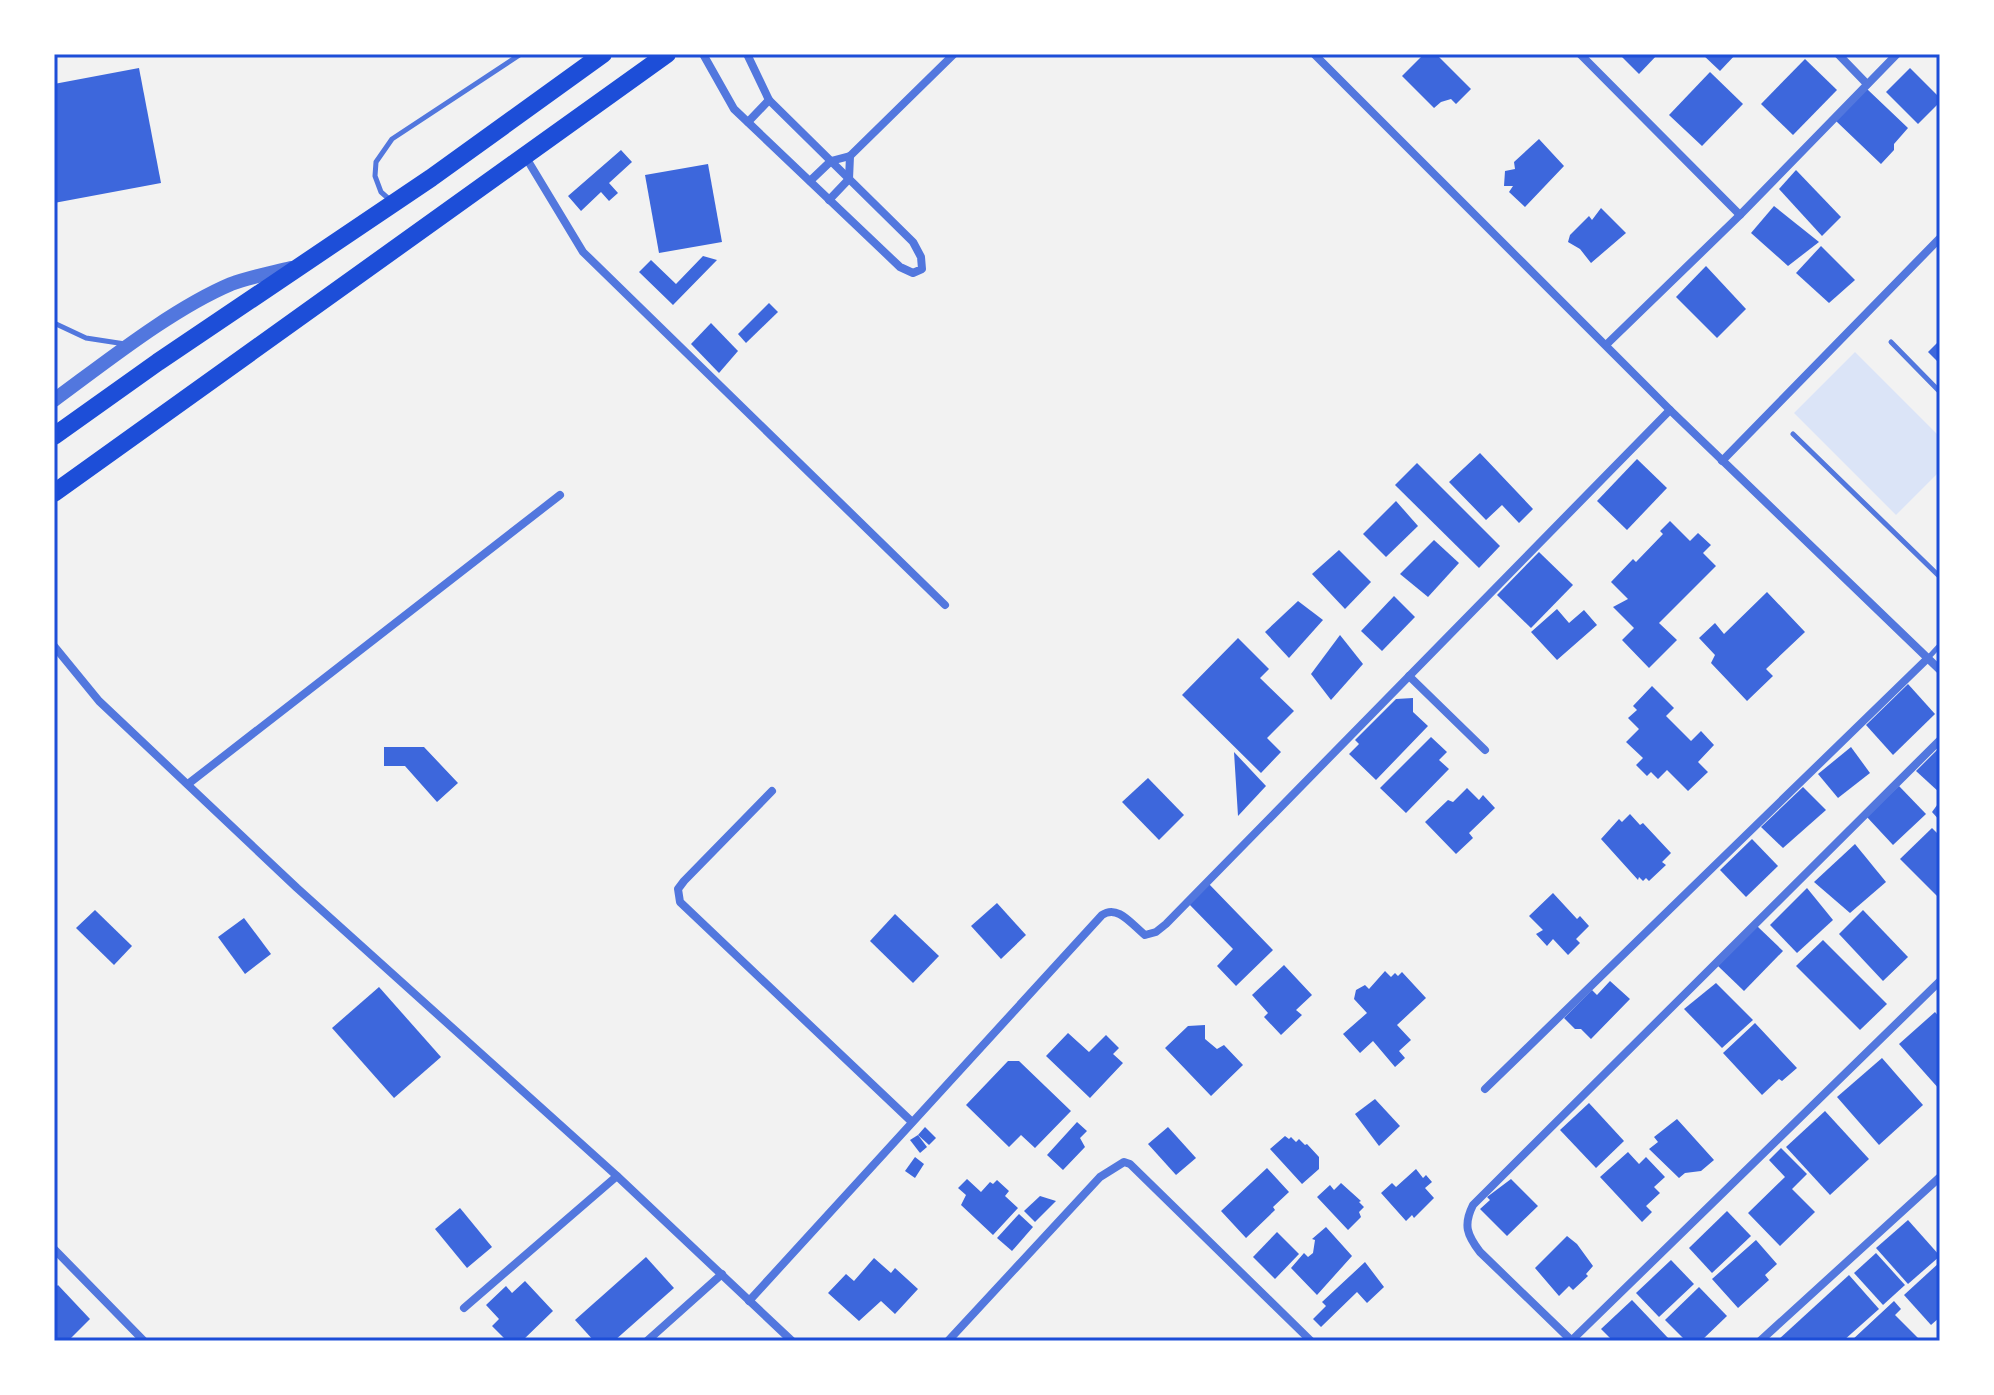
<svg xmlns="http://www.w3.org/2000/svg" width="1994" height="1395" font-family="'DM Sans',sans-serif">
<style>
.green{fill:#dbe4f7}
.building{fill:#3d67dc}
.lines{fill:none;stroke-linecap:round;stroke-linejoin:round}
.service{stroke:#5277de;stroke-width:5}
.minor{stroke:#5277de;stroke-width:8}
.tertiary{stroke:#5277de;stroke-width:14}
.trunk{stroke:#1d4ed8;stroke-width:18}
.neatline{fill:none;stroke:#1d4ed8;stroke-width:3}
</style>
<rect width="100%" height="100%" fill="#f2f2f2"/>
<path class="green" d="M1855,352L1940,437V471L1896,515L1794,413Z"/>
<g class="building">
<path d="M1424,54H1436L1471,89L1456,104L1451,99L1441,102L1434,108L1402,76Z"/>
<path d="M1619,54H1658L1639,74Z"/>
<path d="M1702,54H1736L1720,71Z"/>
<path d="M1805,59L1837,90L1793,135L1761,104Z"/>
<path d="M139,68L161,183L54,203V84Z"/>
<path d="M1910,68L1940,98V102L1918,124L1886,92Z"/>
<path d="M1710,72L1743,104L1702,146L1669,115Z"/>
<path d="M1867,89L1908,128L1894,144V150L1881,164L1836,121Z"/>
<path d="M1539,139L1564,166L1525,207L1509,192L1513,186H1504L1505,171L1515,169L1514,162Z"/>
<path d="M621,150L632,162L609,183L618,193L609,201L601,192L581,211L568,196Z"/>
<path d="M708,164L722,242L659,253L645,175Z"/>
<path d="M1796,170L1841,217L1822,236L1779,189Z"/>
<path d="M1774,206L1819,242L1788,266L1751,233Z"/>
<path d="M1601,208L1626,233L1591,263L1580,249L1568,242L1570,235L1589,216L1592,220Z"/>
<path d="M1821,246L1855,280L1829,303L1796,273Z"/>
<path d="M703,256L717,260L673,305L639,272L651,260L676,284Z"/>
<path d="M1706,266L1746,309L1717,338L1676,297Z"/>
<path d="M769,303L778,312L746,343L738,334Z"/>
<path d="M711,323L738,351L719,373L691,344Z"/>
<path d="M1940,340V364L1928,352Z"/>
<path d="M1480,453L1533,509L1519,523L1502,505L1486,520L1449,482Z"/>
<path d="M1637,459L1667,488L1627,530L1597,501Z"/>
<path d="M1417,463L1500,546L1479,568L1395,485Z"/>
<path d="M1396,501L1418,526L1386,557L1363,534Z"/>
<path d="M1670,521L1690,541L1698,533L1711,545L1703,553L1716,566L1659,623L1677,640L1649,668L1622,640L1634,628L1613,607L1628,599L1611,582L1633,559L1636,562L1663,534L1660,531Z"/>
<path d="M1434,540L1459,563L1428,597L1400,574Z"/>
<path d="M1339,550L1371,582L1345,609L1312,574Z"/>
<path d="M1539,552L1573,585L1531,628L1497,595Z"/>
<path d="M1767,592L1805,632L1766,669L1773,676L1747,701L1711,663L1715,655L1699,638L1715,623L1724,634Z"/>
<path d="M1394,596L1415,617L1382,651L1361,631Z"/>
<path d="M1298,601L1323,620L1289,658L1265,632Z"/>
<path d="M1557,609L1569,623L1584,610L1597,625L1557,660L1531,632Z"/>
<path d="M1340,635L1363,664L1331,700L1311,674Z"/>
<path d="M1238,638L1269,669L1260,678L1294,711L1267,738L1281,752L1261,773L1182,695Z"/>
<path d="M1908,684L1935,714L1893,755L1866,725Z"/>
<path d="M1652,686L1674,708L1666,716L1691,741L1701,731L1714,745L1698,762L1708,772L1688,791L1667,770L1658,779L1651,772L1647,776L1636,765L1643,758L1626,742L1639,729L1628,718L1637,710L1633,706Z"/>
<path d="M1413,698V712L1428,726L1376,780L1349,754L1359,744L1355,740L1396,699Z"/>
<path d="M1431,737L1447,752L1439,760L1449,769L1406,813L1380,788Z"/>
<path d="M384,747H424L458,783L437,802L405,766H384Z"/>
<path d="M1851,747L1870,773L1838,798L1818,774Z"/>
<path d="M1940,747V793L1916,771Z"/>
<path d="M1234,752L1266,786L1238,816Z"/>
<path d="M1148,778L1184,815L1159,840L1122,802Z"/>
<path d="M1899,786L1926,814L1893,845L1866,816Z"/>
<path d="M1803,787L1826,810L1783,848L1761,827Z"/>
<path d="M1467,788L1479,800L1483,795L1495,808L1469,833L1473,838L1456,854L1425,822L1448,800L1453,802Z"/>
<path d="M1940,801V821L1932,812Z"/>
<path d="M1630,814L1640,825L1643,823L1671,853L1662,862L1666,865L1649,881L1646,878L1643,881L1639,877L1638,880L1601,839L1619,819L1622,822Z"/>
<path d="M1932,828L1940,836V899L1900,859Z"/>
<path d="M1752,839L1778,866L1746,897L1720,870Z"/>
<path d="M1855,844L1886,882L1850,913L1814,882Z"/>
<path d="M1208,883L1273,950L1236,986L1217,966L1233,949L1187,902Z"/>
<path d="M1807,888L1833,920L1797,953L1770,925Z"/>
<path d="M1553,893L1577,919L1580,916L1589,926L1576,939L1580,943L1568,955L1553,939L1547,946L1536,934L1543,930L1529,916Z"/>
<path d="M997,903L1026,935L1001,959L971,926Z"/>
<path d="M95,910L132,946L114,965L76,928Z"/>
<path d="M1863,910L1908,957L1883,981L1839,934Z"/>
<path d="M895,914L939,956L913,983L870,941Z"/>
<path d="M244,918L271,954L245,974L218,937Z"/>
<path d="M1757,926L1783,951L1744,991L1718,966Z"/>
<path d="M1823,940L1887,1004L1860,1030L1796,966Z"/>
<path d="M1284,965L1312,995L1296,1010L1302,1015L1281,1035L1264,1017L1268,1013L1252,995Z"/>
<path d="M1385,971L1391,977L1395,973L1398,976L1402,972L1426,998L1397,1025L1411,1040L1399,1051L1405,1058L1395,1067L1373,1041L1360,1053L1343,1034L1367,1013L1354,999L1356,990L1365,985L1369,989Z"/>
<path d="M1610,981L1630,999L1591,1039L1581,1029H1575L1564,1018L1592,990L1597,995Z"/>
<path d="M1716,983L1753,1020L1722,1048L1684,1009Z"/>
<path d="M379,987L441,1057L394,1098L332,1028Z"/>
<path d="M1935,1012L1940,1018V1090L1899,1044Z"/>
<path d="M1755,1023L1797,1068L1782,1081L1779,1079L1762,1095L1723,1053Z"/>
<path d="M1205,1025V1039L1217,1049L1224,1045L1243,1065L1211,1096L1165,1048L1188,1026Z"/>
<path d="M1068,1033L1089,1052L1106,1035L1119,1048L1113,1054L1123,1063L1090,1098L1046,1056Z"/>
<path d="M1882,1058L1923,1105L1879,1145L1837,1097Z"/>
<path d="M1008,1061H1019L1071,1111L1035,1148L1021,1135L1009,1147L966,1105Z"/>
<path d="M1375,1099L1400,1126L1379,1146L1355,1114Z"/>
<path d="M1589,1103L1624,1141L1596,1168L1560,1130Z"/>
<path d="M1825,1111L1869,1159L1830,1195L1786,1147Z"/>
<path d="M1677,1119L1714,1160L1701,1171L1685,1173L1679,1178L1649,1149L1658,1142L1654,1137Z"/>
<path d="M1077,1122L1087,1131L1080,1138L1085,1147L1063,1170L1047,1155Z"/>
<path d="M925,1127L936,1138L929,1145L918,1135Z"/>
<path d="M1168,1127L1196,1158L1176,1175L1148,1144Z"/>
<path d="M918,1135L927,1147L920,1153L910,1140Z"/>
<path d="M1285,1136L1289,1139L1291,1137L1296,1142L1299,1139L1305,1145L1307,1144L1319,1157V1169L1302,1184L1270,1149Z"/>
<path d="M1781,1148L1807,1174L1792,1189L1815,1212L1780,1246L1748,1213L1785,1177L1769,1160Z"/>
<path d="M1628,1152L1639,1164L1646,1157L1665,1177L1654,1187L1660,1193L1646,1206L1652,1212L1642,1222L1600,1177Z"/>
<path d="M915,1157L924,1164L915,1178L905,1171Z"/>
<path d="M1267,1168L1289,1192L1273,1207L1275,1210L1246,1238L1221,1211Z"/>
<path d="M1416,1169L1423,1178L1426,1175L1432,1182L1425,1188L1434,1198L1414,1218L1412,1215L1406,1221L1381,1193L1392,1183L1396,1187Z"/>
<path d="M967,1179L981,1192L990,1182L993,1184L997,1180L1009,1191L1005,1196L1018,1208L993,1235L961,1205L966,1195L958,1188Z"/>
<path d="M1511,1179L1538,1206L1507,1236L1480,1209L1490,1200L1487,1197Z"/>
<path d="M1341,1183L1361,1201L1359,1202L1364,1207L1359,1212L1361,1217L1348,1230L1317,1197L1330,1185L1334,1190Z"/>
<path d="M1040,1196L1056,1201L1035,1222L1024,1211Z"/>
<path d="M460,1208L492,1247L467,1268L435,1229Z"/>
<path d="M1727,1211L1751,1236L1712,1273L1689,1248Z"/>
<path d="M1019,1214L1033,1227L1012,1251L997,1238Z"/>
<path d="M1908,1220L1940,1256L1908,1284L1876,1248Z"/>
<path d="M1326,1227L1352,1256L1317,1295L1291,1268L1304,1253L1308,1257L1313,1253L1315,1240L1312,1239Z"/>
<path d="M1277,1232L1299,1254L1275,1279L1253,1257Z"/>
<path d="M1567,1236L1577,1244L1593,1266L1586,1274L1588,1276L1573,1290L1569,1286L1559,1296L1535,1268Z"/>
<path d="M1756,1240L1777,1264L1765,1275L1769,1280L1738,1308L1712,1279Z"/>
<path d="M1876,1253L1905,1285L1883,1305L1854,1273Z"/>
<path d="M646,1257L674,1288L614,1341H594L575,1320Z"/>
<path d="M874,1258L891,1273L895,1268L918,1289L895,1314L881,1301L859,1321L828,1293L846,1274L854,1281Z"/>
<path d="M1671,1260L1694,1284L1659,1317L1636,1293Z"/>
<path d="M1365,1262L1384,1287L1367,1303L1357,1292L1321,1327L1313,1319L1326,1306L1322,1302Z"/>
<path d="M1940,1262V1317L1931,1325L1904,1295Z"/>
<path d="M1849,1275L1879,1309L1843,1341H1777Z"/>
<path d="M525,1281L553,1311L522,1341H507L492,1326L499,1319L486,1305L506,1286L512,1293Z"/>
<path d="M58,1285L90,1319L68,1341H54V1289Z"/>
<path d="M1699,1287L1727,1316L1701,1341H1686L1665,1320Z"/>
<path d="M1632,1300L1669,1339L1666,1341H1613L1601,1329Z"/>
<path d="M1894,1301L1901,1309L1895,1315L1918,1338L1915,1341H1851Z"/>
</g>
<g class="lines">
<g class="service">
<path d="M389,199L381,192L375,176L376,162L392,139L521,54"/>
<path d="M54,323L86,338L125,344"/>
<path d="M1891,342L1940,392"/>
<path d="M1793,434L1940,577"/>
<path d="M1928,658L1940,645"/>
</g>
<g class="minor">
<path d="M703,54L734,109L900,267L913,273L922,269L921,257L913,242L769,100L747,54"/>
<path d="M1314,54L1670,410L1940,670"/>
<path d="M1580,54L1740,215"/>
<path d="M1838,54L1867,84"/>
<path d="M748,122L769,100"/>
<path d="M525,156L583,252L945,605"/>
<path d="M810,181L831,161L850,156L954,54"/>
<path d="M829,200L849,179L850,156"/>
<path d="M1607,344L1740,215L1897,54"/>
<path d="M1722,461L1940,238"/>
<path d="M54,646L99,701L297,888L617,1176L792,1341"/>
<path d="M1409,676L1485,750"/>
<path d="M188,784L560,495"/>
<path d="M772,791L684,881L678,889L680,902L912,1122"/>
<path d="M1485,1089L1928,658"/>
<path d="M54,1249L144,1341"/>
<path d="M749,1301L1102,915C1118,904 1132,925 1145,935L1156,932L1166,924L1670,410"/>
<path d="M464,1308L617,1176"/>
<path d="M1571,1340L1480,1252C1467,1235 1463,1225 1473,1205L1940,740"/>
<path d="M647,1341L722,1274"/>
<path d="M948,1341L1100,1177L1124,1162L1130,1164L1311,1341"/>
<path d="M1571,1341L1940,981"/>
<path d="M1760,1341L1940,1177"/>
</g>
<path class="tertiary" d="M54,400C106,362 172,309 231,284C250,277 271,273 291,268"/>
<g class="trunk">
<path d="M54,436L158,362L431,178L603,54"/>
<path d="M54,493L667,54"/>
</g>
</g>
<rect width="1994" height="1395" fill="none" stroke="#ffffff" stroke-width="112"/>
<rect x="56" y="56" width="1882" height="1283" class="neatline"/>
</svg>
